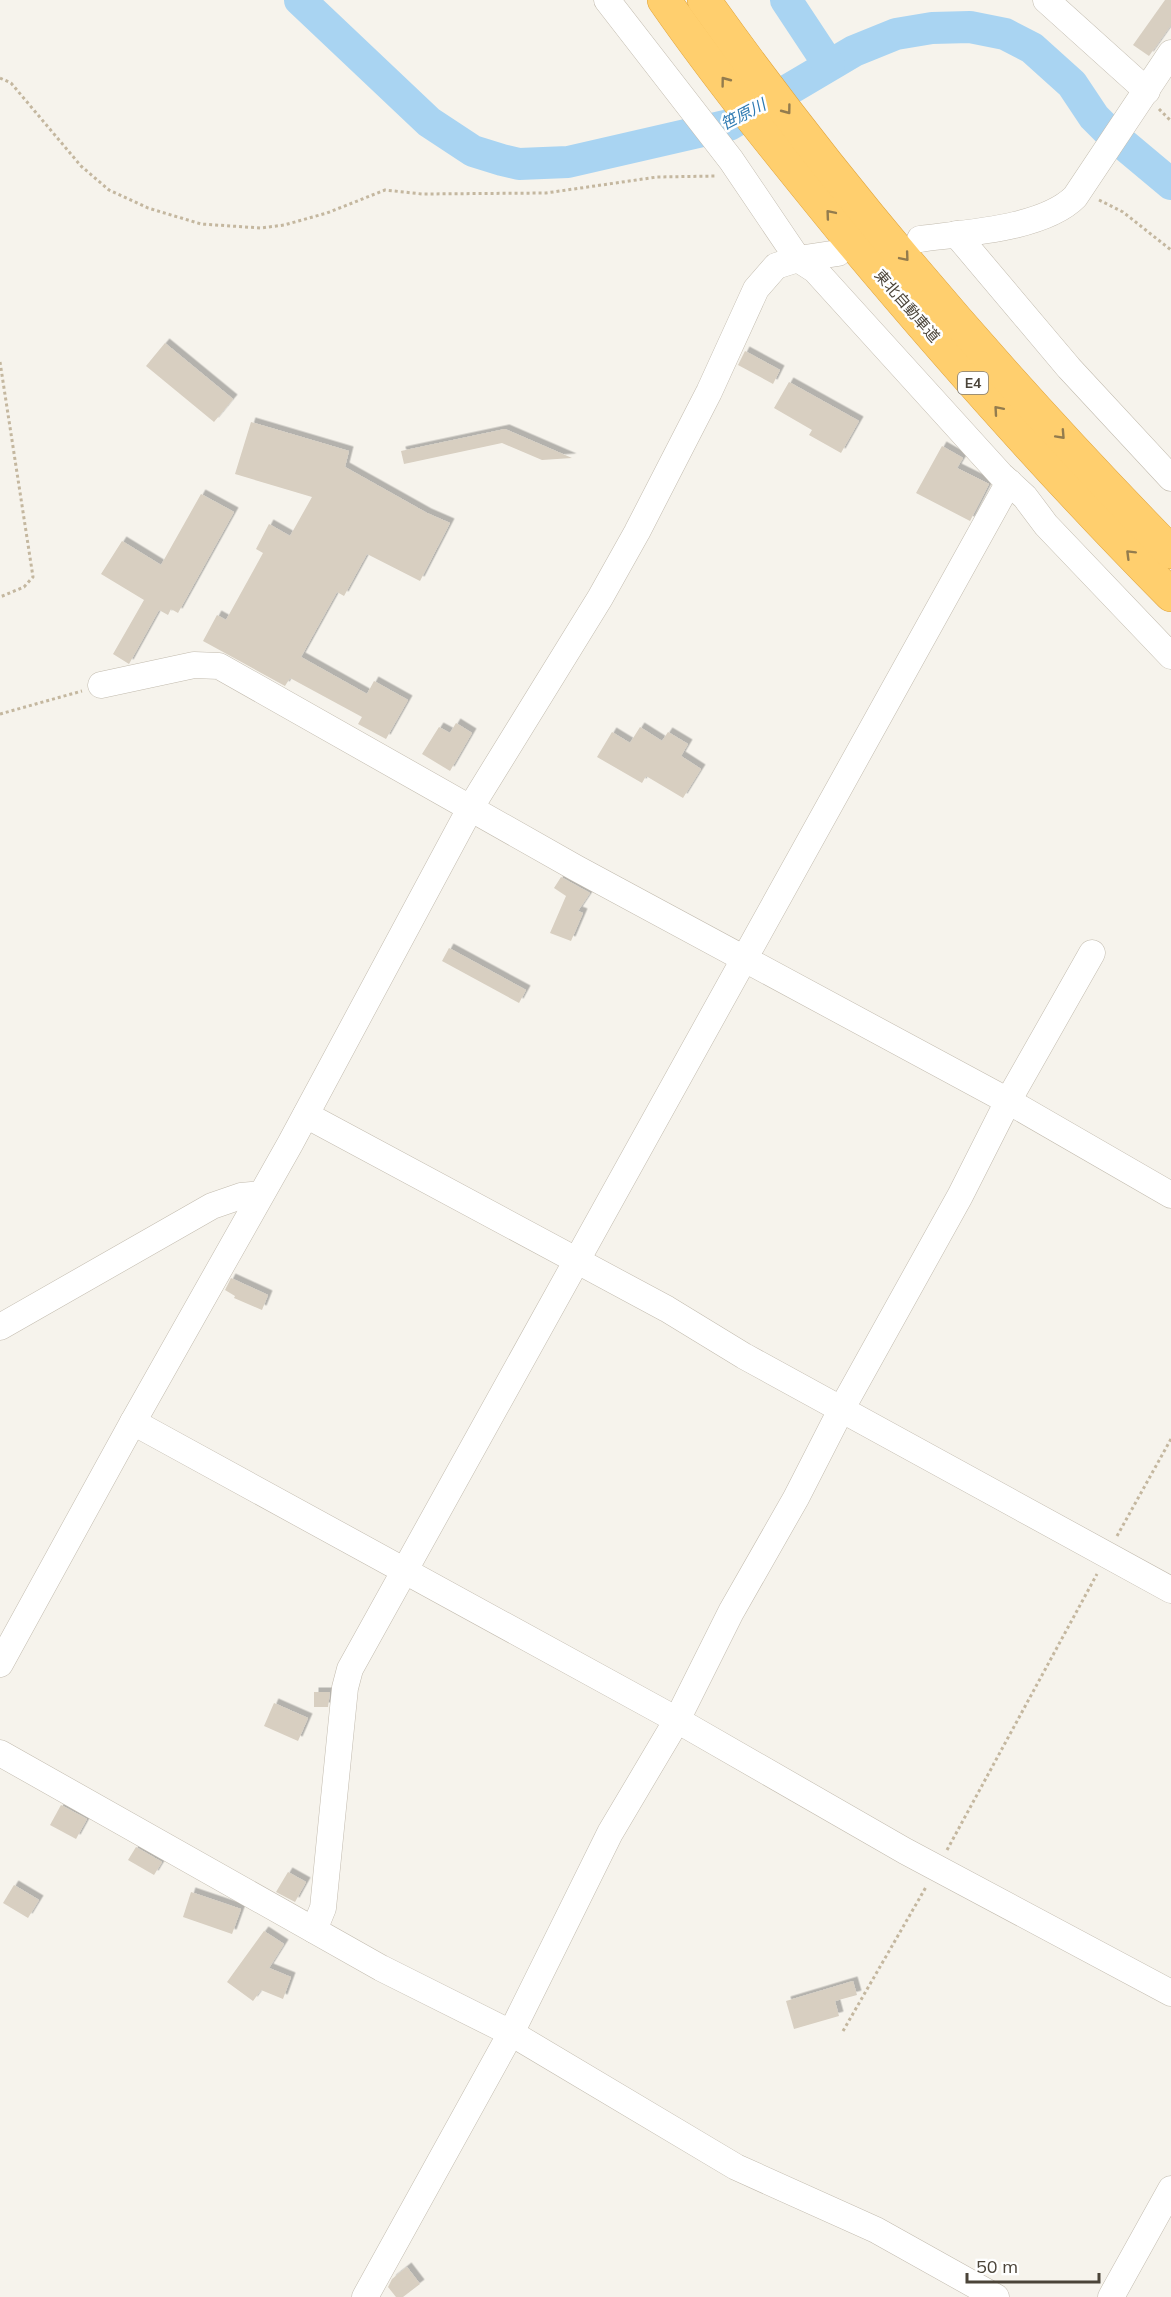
<svg xmlns="http://www.w3.org/2000/svg" width="1171" height="2297" font-family="Mulish,'Noto Sans JP',sans-serif">
<style>
.lines{fill:none;stroke-linecap:round;stroke-linejoin:round}
.river{stroke:#a9d4f2;stroke-width:32}
.building{fill:#d8cfc1;filter:url(#shadow)}
.minor-casing{stroke:#c2bbae;stroke-width:27}
.highway-casing{stroke:#e0a43c;stroke-width:34}
.path{stroke:#c4b79f;stroke-width:3;stroke-dasharray:3 3;stroke-linecap:butt}
.minor{stroke:#fff;stroke-width:26}
.highway{stroke:#ffcf6e;stroke-width:33}
.oneway{stroke:#937c4e}
.labels{text-anchor:middle;stroke-width:5;stroke-linejoin:round;paint-order:stroke}
.shield{fill:#fff;stroke:#817c74;stroke-width:1.5}
.shield-label{font-size:14px;font-weight:bold;fill:#4b4439}
.street-label{font-size:15px;fill:#4b4439;stroke:#fff}
.water-label{font-size:16px;font-style:italic;fill:#2e7ab2;stroke:#fff}
</style>
<defs>
<filter id="shadow"><feDropShadow dx="4.5" dy="-4.5" stdDeviation="0" flood-color="#0004"/></filter>
</defs>
<rect width="100%" height="100%" fill="#f6f3ec"/>
<g class="lines">
<g class="river">
<path d="M300,0L429,122L473,151L502,160L519,164L568,162L729,125L854,51L896,34L932,28L970,27L1005,34L1032,48L1072,84L1094,117L1110,133L1171,184"/>
<path d="M786,0L829,65"/>
</g>
</g>
<g class="building">
<path d="M1165,0H1171V25L1149,56L1133,45Z"/>
<path d="M165,343L233,399L214,422L146,366Z"/>
<path d="M745,351L780,370L773,384L738,365Z"/>
<path d="M789,382L859,421L841,453L809,435L812,430L774,408Z"/>
<path d="M251,422L349,451L345,467L427,513L450,523L420,581L367,554L344,596L337,592L301,657L367,694L374,681L408,700L386,739L358,724L362,717L290,678L285,686L203,641L217,615L226,620L263,553L256,549L269,524L290,536L312,497L235,474Z"/>
<path d="M505,429L572,458L542,460L502,443L404,464L401,451Z"/>
<path d="M942,446L963,458L957,468L989,484L970,521L916,493Z"/>
<path d="M201,494L234,512L178,613L171,609L168,615L159,610L129,664L113,654L144,600L101,574L122,541L161,565Z"/>
<path d="M456,723L472,733L450,771L422,754L439,727L450,733Z"/>
<path d="M640,727L662,741L668,732L688,744L681,756L701,769L683,798L646,776L642,783L597,757L612,732L630,743Z"/>
<path d="M561,877L590,893L578,911L583,913L571,941L550,933L566,896L554,888Z"/>
<path d="M449,948L526,990L519,1003L442,961Z"/>
<path d="M231,1278L268,1295L262,1310L234,1298L235,1296L225,1290Z"/>
<path d="M314,1692H330L328,1707H314Z"/>
<path d="M274,1703L308,1718L298,1741L264,1726Z"/>
<path d="M61,1805L87,1819L76,1839L50,1825Z"/>
<path d="M136,1847L162,1862L154,1875L128,1860Z"/>
<path d="M288,1872L306,1882L295,1902L276,1892Z"/>
<path d="M14,1885L39,1900L28,1918L3,1903Z"/>
<path d="M191,1892L241,1909L232,1934L183,1917Z"/>
<path d="M264,1931L284,1944L269,1968L291,1977L283,1999L261,1990L253,2001L227,1982Z"/>
<path d="M853,1981L857,1995L835,2001L839,2016L794,2029L786,2001Z"/>
<path d="M407,2267L420,2284L403,2297H396L388,2287L392,2279Z"/>
</g>
<g class="lines">
<g class="minor-casing">
<g id="minor">
<path d="M607,0L731,160L798,259L815,270L1001,475L1025,497L1046,525L1171,656"/>
<path d="M1046,0L1147,91"/>
<path d="M956,234L1069,368L1171,478"/>
<path d="M920,239C963,233 1043,229 1075,197L1171,53"/>
<path d="M101,685L194,665L219,666L576,868L1008,1101L1171,1195"/>
<path d="M306,1115L667,1309L744,1356L1171,1590"/>
<path d="M0,1327L212,1206L241,1196L261,1194"/>
<path d="M133,1422L677,1720L905,1851L1171,1993"/>
<path d="M0,1664L133,1422L290,1144L471,807L600,598L637,532L709,392L756,289L776,266L798,259L838,253"/>
<path d="M0,1753L381,1968L511,2033L736,2167L876,2230L996,2297"/>
<path d="M314,1930L323,1908L345,1688L350,1669L1009,482"/>
<path d="M365,2297L511,2033L610,1833L677,1720L731,1612L796,1498L841,1410L960,1196L1008,1101L1092,953"/>
<path d="M1111,2297L1171,2189"/>
</g>
</g>
<g class="highway-casing">
<g id="highway">
<path d="M664,0C719,79 781,155 842,230C947,356 1056,479 1171,595"/>
<path d="M704,0C843,196 1003,380 1171,552"/>
</g>
</g>
<g class="path">
<path d="M0,78L11,83L81,166L109,190L148,208L201,224L261,228L284,225L327,213L385,190L422,194L546,193L657,177L717,176"/>
<path d="M1159,109L1171,121"/>
<path d="M1099,200L1123,212L1171,250"/>
<path d="M0,362L33,577L24,587L0,597"/>
<path d="M0,714L82,691"/>
<path d="M1117,1536L1171,1439"/>
<path d="M947,1850L1097,1574"/>
<path d="M843,2031L926,1887"/>
</g>
<use href="#minor" class="minor"/>
<use href="#highway" class="highway"/>
</g>
<defs><path id="oneway-chevron" d="M-2-3.5L2.5 0L-2 3.5" fill="none" stroke-width="1.6" stroke-linecap="round" stroke-linejoin="round" transform="scale(1.5)"/></defs>
<g class="oneway">
<use href="#oneway-chevron" transform="translate(725 81) rotate(-127)"/>
<use href="#oneway-chevron" transform="translate(787 110) rotate(53)"/>
<use href="#oneway-chevron" transform="translate(830 214) rotate(-130)"/>
<use href="#oneway-chevron" transform="translate(905 257) rotate(50)"/>
<use href="#oneway-chevron" transform="translate(998 410) rotate(-131)"/>
<use href="#oneway-chevron" transform="translate(1061 435) rotate(47)"/>
<use href="#oneway-chevron" transform="translate(1130 554) rotate(-135)"/>
</g>
<g class="labels">
<rect class="shield" x="958" y="372" width="30" height="22" rx="4.5"/>
<g class="shield-label">
<text x="973" y="388">E4</text>
</g>
<g class="street-label">
<text transform="translate(907 306) rotate(49)" y="5">東北自動車道</text>
</g>
<g class="water-label">
<text transform="translate(743 114) rotate(-27)" y="6">笹原川</text>
</g>
</g>
<path d="M967 2273v9h132v-9" fill="none" stroke="#4b4439" stroke-width="3"/>
<text x="976" y="2273" font-size="18" fill="#4b4439" stroke="#ffffff" stroke-width="4.5" paint-order="stroke">50 m</text>
</svg>
